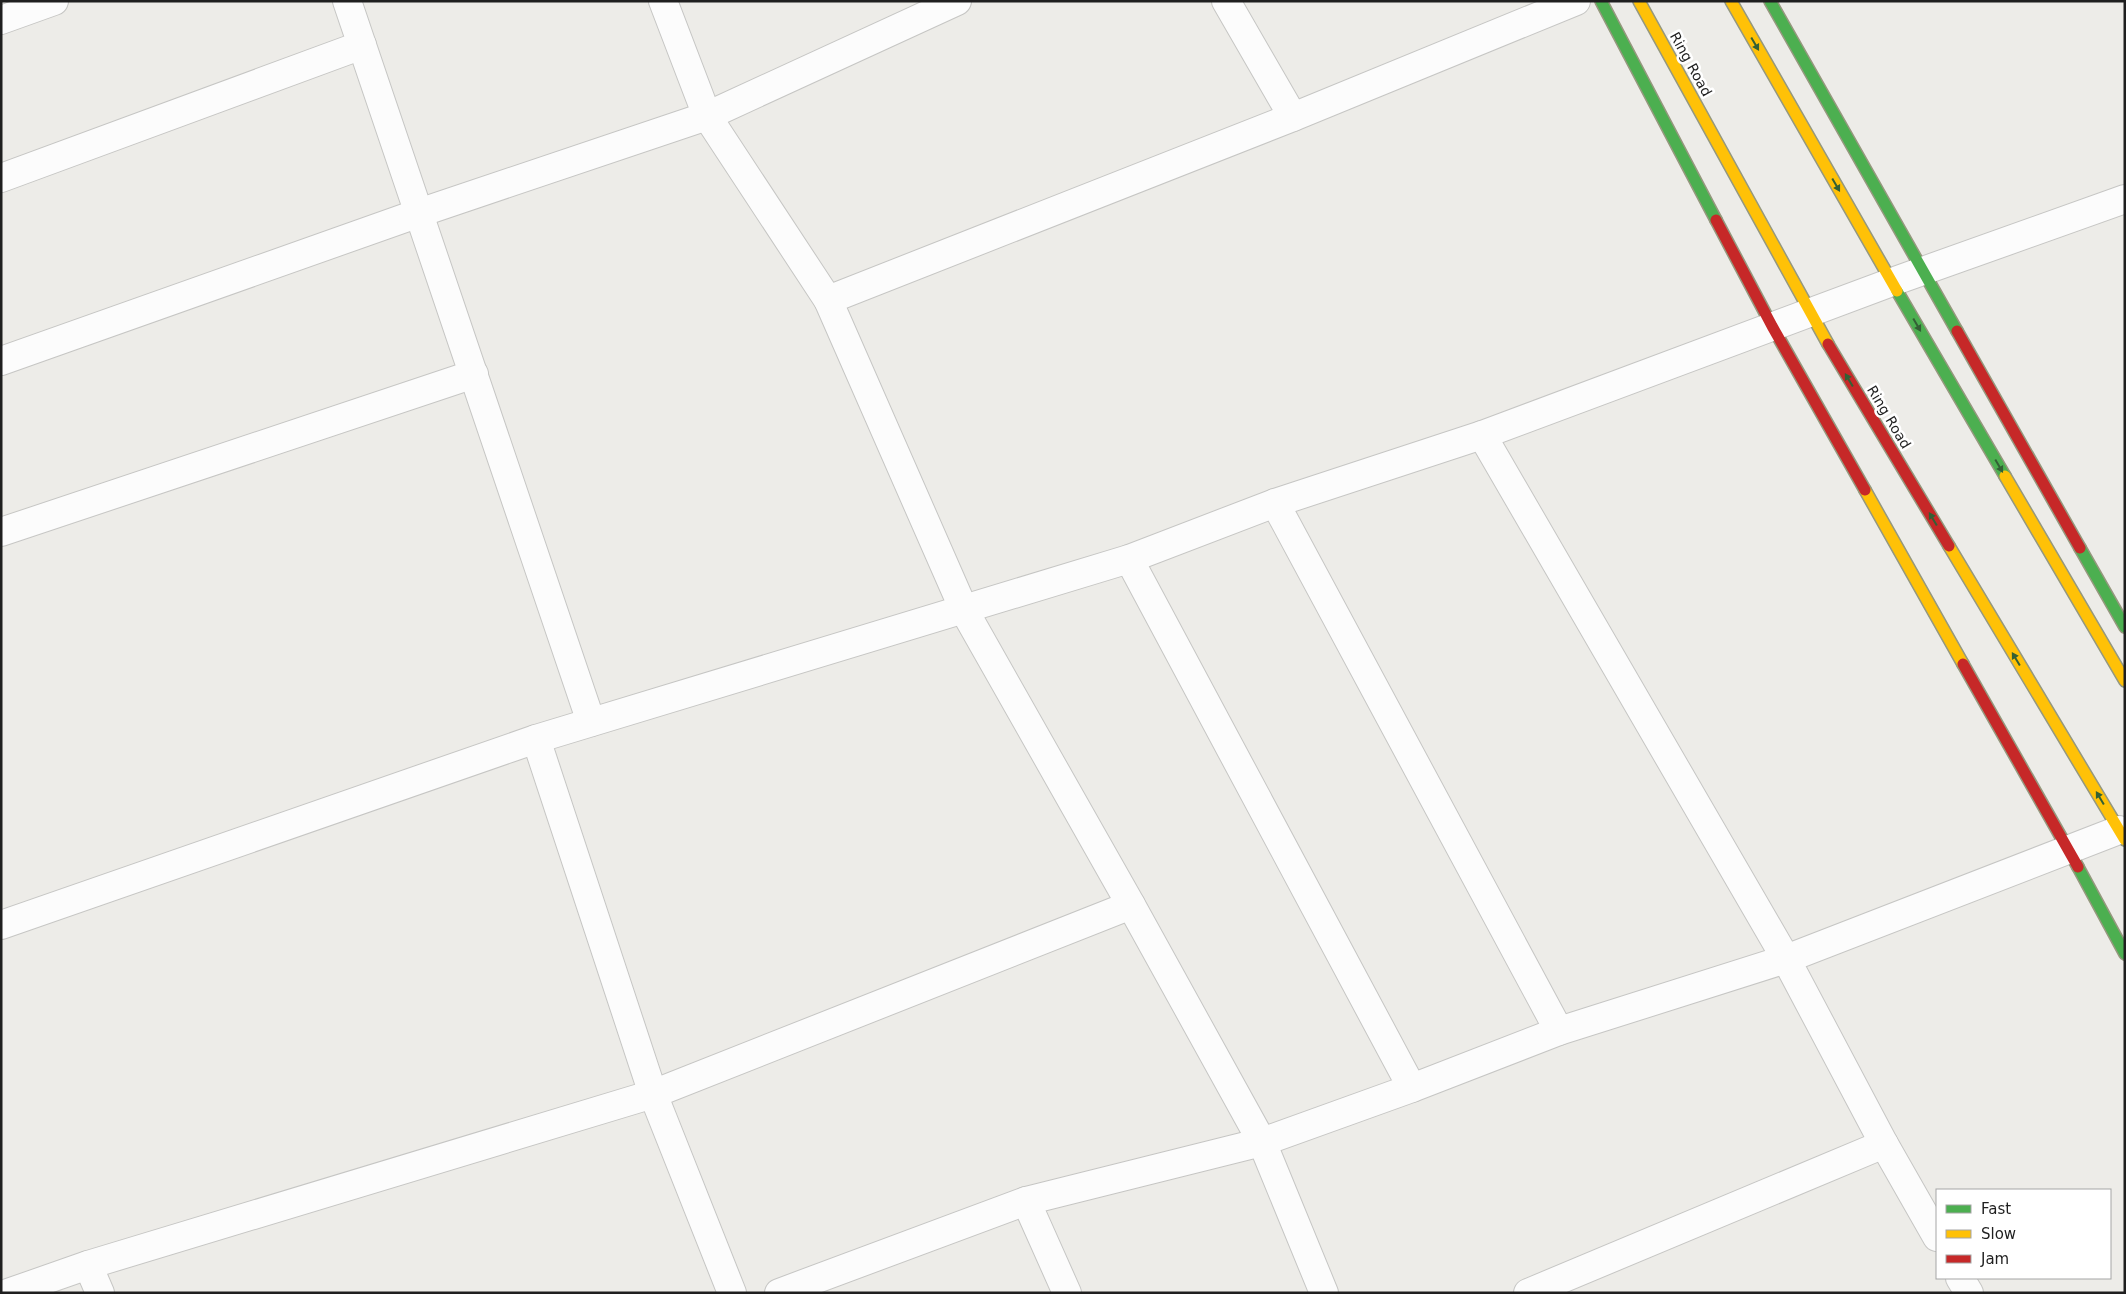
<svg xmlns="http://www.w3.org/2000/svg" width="2126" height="1294" font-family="'DejaVu Sans',sans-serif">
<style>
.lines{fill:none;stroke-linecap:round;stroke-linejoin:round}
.street-casing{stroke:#c6c6c4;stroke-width:30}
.fast-casing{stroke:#95987e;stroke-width:14}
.slow-casing{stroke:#95987e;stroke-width:14}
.jam-casing{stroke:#95987e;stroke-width:14}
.street{stroke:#fcfcfc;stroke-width:28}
.fast{stroke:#4caf50;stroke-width:11}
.slow{stroke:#ffc107;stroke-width:11}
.jam{stroke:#c62828;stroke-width:11}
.oneway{fill:#336035}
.labels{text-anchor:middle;stroke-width:5;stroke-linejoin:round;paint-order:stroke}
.street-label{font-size:14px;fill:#1f1f1f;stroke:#fff}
</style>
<rect width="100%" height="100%" fill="#edece8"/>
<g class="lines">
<g class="street-casing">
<g id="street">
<path d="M347,1L591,722"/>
<path d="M663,1L707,116L828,300L964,610L1131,905L1262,1142L1324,1293"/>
<path d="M1226,1L1293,117"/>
<path d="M1,20L54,1"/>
<path d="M1,178L362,45"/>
<path d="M828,300L1293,117L1576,1"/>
<path d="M1,361L419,213L707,116L957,1"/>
<path d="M1482,435L1786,959L1884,1144L1937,1237"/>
<path d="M1275,503L1559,1031"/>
<path d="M1,532L474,374"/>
<path d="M1129,559L1412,1088"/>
<path d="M536,739L653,1094L732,1293"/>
<path d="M1,925L536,739L1129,559L1275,503L1482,435L1892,282L2125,199"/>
<path d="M1026,1201L1067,1293"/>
<path d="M88,1265L100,1293"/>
<path d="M1960,1278L1969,1293"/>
<path d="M8,1293L88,1265L653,1094L1131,905"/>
<path d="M779,1293L1026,1201L1262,1142L1412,1088L1559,1031L1786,959L2119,830"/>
<path d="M1528,1293L1884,1144"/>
</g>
</g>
<g class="fast-casing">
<g id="fast">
<path d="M1601,1L1716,220"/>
<path d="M1770,1L1957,331"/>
<path d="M1897,291L2005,476"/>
<path d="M2080,548L2125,627"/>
<path d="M2078,867L2125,954"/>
</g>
</g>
<g class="slow-casing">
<g id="slow">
<path d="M1639,1L1828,344"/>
<path d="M1731,1L1897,291"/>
<path d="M2005,476L2125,681"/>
<path d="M1865,490L1963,664"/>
<path d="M1949,546L2125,840"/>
</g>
</g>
<g class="jam-casing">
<g id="jam">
<path d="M1716,220L1772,326L1865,490"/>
<path d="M1957,331L2080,548"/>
<path d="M1828,344L1949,546"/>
<path d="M1963,664L2078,867"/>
</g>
</g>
<use href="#street" class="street"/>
<use href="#fast" class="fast"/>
<use href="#slow" class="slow"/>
<use href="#jam" class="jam"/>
</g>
<defs><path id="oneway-solid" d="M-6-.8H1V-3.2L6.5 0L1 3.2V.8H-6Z" transform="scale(1.25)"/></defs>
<g class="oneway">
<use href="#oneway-solid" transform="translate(1755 44) rotate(60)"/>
<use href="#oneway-solid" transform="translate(1836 185) rotate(60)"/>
<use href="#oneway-solid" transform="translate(1917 325) rotate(60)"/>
<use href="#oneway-solid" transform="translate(1849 380) rotate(-121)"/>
<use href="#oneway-solid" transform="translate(1999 466) rotate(60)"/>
<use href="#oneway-solid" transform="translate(1933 519) rotate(-121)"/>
<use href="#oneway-solid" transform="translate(2016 659) rotate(-121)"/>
<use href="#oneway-solid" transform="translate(2100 798) rotate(-121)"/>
</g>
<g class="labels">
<g class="street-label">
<text transform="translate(1691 64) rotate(61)" y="5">Ring Road</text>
<text transform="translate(1889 417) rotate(59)" y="5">Ring Road</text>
</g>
</g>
<rect width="2126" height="1294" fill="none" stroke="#1f1f1f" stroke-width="5"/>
<rect x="1936" y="1189" width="175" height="90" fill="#ffffff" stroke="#a5a5a5"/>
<rect x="1946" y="1205" width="25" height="8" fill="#4caf50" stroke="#a5a5a5"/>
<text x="1981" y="1214" font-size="15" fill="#1f1f1f">Fast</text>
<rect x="1946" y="1230" width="25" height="8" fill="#ffc107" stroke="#a5a5a5"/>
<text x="1981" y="1239" font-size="15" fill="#1f1f1f">Slow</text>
<rect x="1946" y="1255" width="25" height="8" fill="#c62828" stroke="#a5a5a5"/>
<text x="1981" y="1264" font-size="15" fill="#1f1f1f">Jam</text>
</svg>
